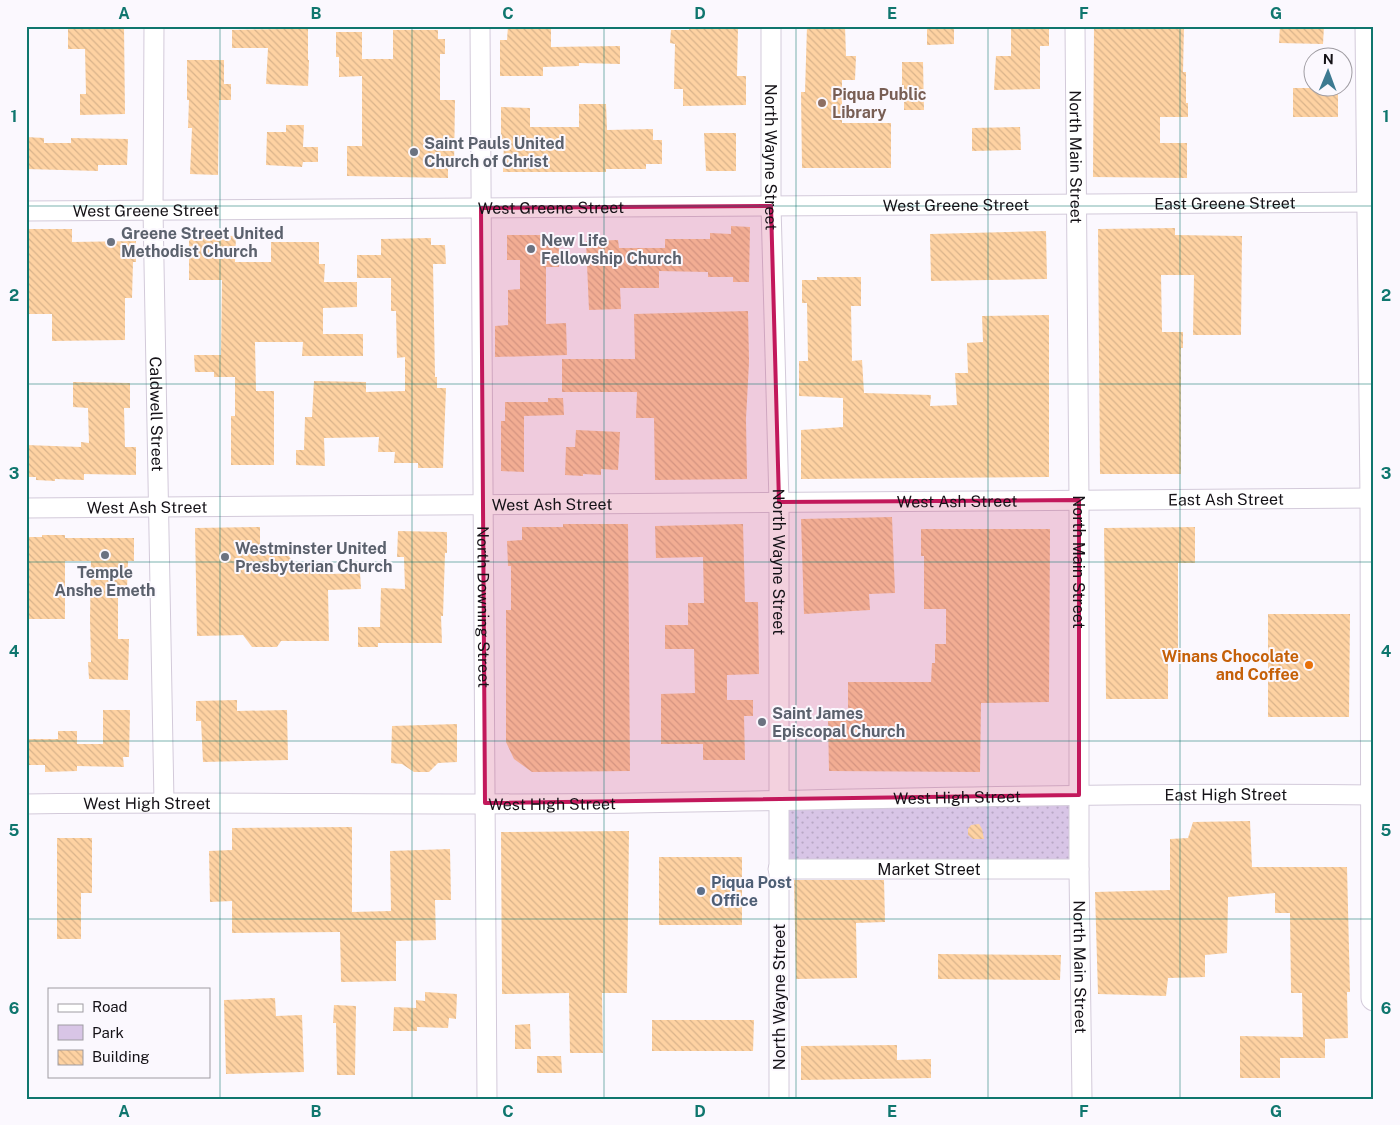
<svg xmlns="http://www.w3.org/2000/svg" width="1400" height="1125" font-family="'Public Sans',sans-serif">
<style>
.green{fill:url(#green-dots)}
.building{fill:url(#building-back-hatch)}
.lines{fill:none;stroke-linecap:round;stroke-linejoin:round}
.minor-casing{stroke:#d3cada;stroke-width:21}
.major-casing{stroke:#d3cada;stroke-width:27}
.minor{stroke:#fff;stroke-width:19}
.major{stroke:#fff;stroke-width:25}
.marked{fill:#c2185b;fill-opacity:0.2;stroke:#c2185b;stroke-width:4;stroke-linejoin:round}
.grid{fill:none;stroke:#0f766e;stroke-width:1;stroke-opacity:0.55}
.education-dot{fill:#8d6e63;stroke:#fbf8fe;stroke-width:2}
.worship-dot{fill:#6b7280;stroke:#fbf8fe;stroke-width:2}
.food-dot{fill:#e8710a;stroke:#fbf8fe;stroke-width:2}
.service-dot{fill:#5c6f8a;stroke:#fbf8fe;stroke-width:2}
.labels{text-anchor:middle;stroke-width:4;stroke-linejoin:round;paint-order:stroke}
.education-label{font-size:16px;font-weight:bold;fill:#785e54;stroke:#fbf8fe;text-anchor:start}
.worship-label{font-size:16px;font-weight:bold;fill:#5b616d;stroke:#fbf8fe;text-anchor:start}
.street-label{font-size:16px;fill:#151217;stroke:#fbf8fe}
.food-label{font-size:16px;font-weight:bold;fill:#c56008;stroke:#fbf8fe;text-anchor:end}
.service-label{font-size:16px;font-weight:bold;fill:#4e5e75;stroke:#fbf8fe;text-anchor:start}
.neatline{fill:none;stroke:#0f766e;stroke-width:2}
.grid-label{font-size:16px;text-anchor:middle;font-weight:bold;fill:#0f766e}
</style>
<defs>
<pattern id="green-dots" width="8" height="8" patternUnits="userSpaceOnUse" patternTransform="scale(1.25)"><rect width="8" height="8" fill="#d8c5e6"/><path d="M2 2h.1M6 6h.1" fill="none" stroke="#b8a8c5" stroke-width="1.8" stroke-linecap="round"/></pattern>
<pattern id="building-back-hatch" width="6" height="6" patternUnits="userSpaceOnUse" patternTransform="scale(1.25)"><rect width="6" height="6" fill="#fed2a2"/><path d="M-1 5l2 2M0 0l6 6M5-1l2 2" fill="none" stroke="#d9b38b"/></pattern>
</defs>
<rect width="100%" height="100%" fill="#fbf8fe"/>
<path class="green" d="M1079,795V869H778L779,799Z"/>
<g class="building">
<path d="M508,26H551V47L620,46V64L579,63V66L543,67V76H500V40H507Z"/>
<path d="M807,26H845L846,56H856L855,80H842V123H891V168H802L801,92H805Z"/>
<path d="M927,26H954V44L927,45Z"/>
<path d="M1011,26H1049V46H1040V89L994,90L996,56H1011Z"/>
<path d="M1094,26H1184L1183,72H1186V103H1188V117H1160V143H1187V178L1093,177Z"/>
<path d="M1280,26H1324L1323,44L1279,43Z"/>
<path d="M124,27L125,114L80,115V94H86L85,49H68V28Z"/>
<path d="M689,27L738,28L737,76H746V105L683,106V89H674L675,44L670,43L671,30H689Z"/>
<path d="M288,29H308V60H309L308,86L266,84L268,48H232V30Z"/>
<path d="M393,30H438V39H445V54H440V100H455L454,167L448,166V178L347,176V146H362V76L339,77V57H336V32H362V59H393Z"/>
<path d="M187,60H224V84H231V100H219L218,175L190,174L192,128H188L189,100H187Z"/>
<path d="M902,62H923L924,110H904V85H902Z"/>
<rect x="1293" y="88" width="45" height="29"/>
<path d="M579,104H606L607,130L653,129V140H662V164H646V169H606V172H503L504,140L501,139V107L530,108V127H579Z"/>
<path d="M286,125H304L303,147H318V162H303L302,167L266,165L267,132H286Z"/>
<path d="M1020,127L1021,150L972,151V128Z"/>
<path d="M704,133H736V171H706Z"/>
<path d="M26,137L44,138V143H71V138L128,139L127,165H98V171L26,169Z"/>
<path d="M731,226L750,227L749,282H733V277H708V272L659,271V288H620L621,309L589,310L586,241L618,240L619,248H665V239H710V233L731,234Z"/>
<path d="M1175,228V235L1242,236L1241,335H1193L1194,275H1161L1162,332H1183V348H1181V474H1100L1098,229Z"/>
<path d="M26,229H72V242L136,241V262H133L132,298H125V340L52,341V314H26Z"/>
<path d="M1046,231L1047,279L931,281L930,234Z"/>
<path d="M189,235L236,236L235,262H271V242H319V264H325L324,282H357V307L323,308V334H363V356H302L303,342H255L256,391H274V465H231V416H235V377H214V372H195L194,355H221L222,280H189Z"/>
<path d="M507,235H554V245H559V267H546V324L566,323L567,355L495,357V326L508,325V290L520,289V260H507Z"/>
<path d="M431,238V245H445L446,264H433L435,377H437V388H446L443,468H418V463H394L395,452H378L379,437L324,438L325,466L296,465V450H304L305,417H312L314,381L366,382V392L405,391V357L397,358L396,311H391V278H357V255H381V239Z"/>
<path d="M817,277H861V306H851L852,361L862,360L864,393L931,395L930,406L957,405L955,373H968L967,343L983,342L982,316L1049,315V477L801,479V430L843,427V398L799,396V361H808L807,303H802V280H817Z"/>
<path d="M748,311L749,362L746,419L747,479L655,480L654,418H636L637,392H562V359H635L634,314Z"/>
<path d="M73,382L130,383V408H124L125,447H136V475L84,474V480L55,479V481L36,480V477H26V445L81,447V442L89,443L88,408L73,407Z"/>
<path d="M548,398H563L564,415L524,416V472L501,471V421H505V402H548Z"/>
<path d="M576,430L620,432L618,470L601,469V475L583,474V476L565,475L566,447H575Z"/>
<path d="M892,517L895,593L869,594L870,610L804,614L801,519Z"/>
<path d="M563,524H628L630,771L532,772L514,759L506,742V610H511V566H508L507,541L522,540V527H563Z"/>
<path d="M743,524L745,602H758L759,674L727,675V700H753V716H744L745,760H703V744H661V694L695,693L694,649H665V625H688V603H704L703,557L656,558L655,526Z"/>
<path d="M260,527V545H281L296,566L328,565V574L360,573L361,589L328,590L329,641H281L277,647H252L243,635L197,636L195,528Z"/>
<path d="M1195,527V563H1178V662H1168V699H1106L1104,528Z"/>
<path d="M921,529H1050L1049,702L981,703L980,772L829,771L828,718H848V682H931L932,663H935V644H946V609H924V556H921Z"/>
<path d="M398,531L447,532V553H445L443,616H441L442,643H378V647H358V627H380L381,588L405,589L404,557H397Z"/>
<path d="M42,535H65V538H134V561H128L127,589L118,588V639H129L128,680L89,679L88,662H91L90,619L91,561H65V619H26V537H42Z"/>
<path d="M1268,614H1350L1349,717H1268Z"/>
<path d="M237,700V711L287,710L288,760L203,762L201,721H196V701Z"/>
<path d="M103,710H130L129,757H123L124,767L77,766V771L45,772V765H26V739H58V731H77V744H103Z"/>
<path d="M457,724V762L438,763L429,772H414L402,764L391,763L392,726Z"/>
<path d="M1250,821L1252,867H1347L1350,992H1347L1348,1038L1325,1039V1058H1280V1078H1240V1036L1303,1037L1302,993H1291L1290,913H1275V893L1228,897L1227,953L1205,955V977L1168,978L1166,996L1098,994L1095,892L1170,890V839L1188,838L1193,822Z"/>
<path d="M979,824L982,829L984,839H973L968,835V829L971,825Z"/>
<path d="M352,827V912L391,911L390,851L450,849L451,900H435L436,940L396,941V981L341,982L340,932L232,933V901L210,902L209,851L232,850V828Z"/>
<path d="M629,831L627,993H602L603,1053H570L569,993L502,994L501,832Z"/>
<path d="M57,838H92V893H81V939H57Z"/>
<rect x="659" y="857" width="83" height="68"/>
<path d="M794,880H884L885,922L856,923L857,978L796,979Z"/>
<path d="M938,954L1061,955L1060,980L938,979Z"/>
<path d="M425,992L457,994L456,1019L449,1018L448,1028L417,1027V1031H393L394,1007L416,1008V1000L425,1001Z"/>
<path d="M275,998L276,1016L302,1015L304,1072L226,1074L224,1000Z"/>
<path d="M334,1005L356,1006L355,1075H337L336,1023H333Z"/>
<path d="M652,1020H754L753,1051H652Z"/>
<path d="M530,1024L531,1049H515V1025Z"/>
<path d="M897,1045V1060L931,1059V1078L801,1080V1046Z"/>
<path d="M537,1056H561L562,1073H537Z"/>
</g>
<g class="lines">
<g class="minor-casing">
<g id="minor">
<path id="s1" d="M154,26L153,210L164,802"/>
<path id="s2" d="M480,26L487,1099"/>
<path id="s3" d="M771,26V206L779,502V1099"/>
<path id="s4" d="M1075,26L1079,500V869L1082,1099"/>
<path id="s5" d="M26,211L1374,202"/>
<path id="s6" d="M26,508L1373,498"/>
<path id="s7" d="M26,804C229,801 433,806 636,803C882,799 1128,792 1374,795"/>
<path id="s8" d="M778,869H1079"/>
</g>
</g>
<g class="major-casing">
<path id="major" d="M1368,26L1373,498L1374,998"/>
</g>
<use href="#minor" class="minor"/>
<use href="#major" class="major"/>
</g>
<path class="marked" d="M771,206L779,502L1079,500V795L485,803L481,208Z"/>
<path class="grid" d="M220,26V1099M412,26V1099M604,26V1099M796,26V1099M988,26V1099M1180,26V1099M26,206H1374M26,384H1374M26,562H1374M26,741H1374M26,919H1374"/>
<circle class="education-dot" cx="822" cy="103" r="5"/>
<g class="worship-dot">
<circle cx="414" cy="152" r="5"/>
<circle cx="111" cy="242" r="5"/>
<circle cx="531" cy="249" r="5"/>
<circle cx="105" cy="555" r="5"/>
<circle cx="225" cy="557" r="5"/>
<circle cx="762" cy="722" r="5"/>
</g>
<circle class="food-dot" cx="1309" cy="665" r="5"/>
<circle class="service-dot" cx="701" cy="891" r="5"/>
<g class="labels">
<g class="education-label">
<text x="832" y="100">Piqua Public<tspan x="832" dy="18">Library</tspan></text>
</g>
<g class="worship-label">
<text x="424" y="149">Saint Pauls United<tspan x="424" dy="18">Church of Christ</tspan></text>
<text x="121" y="239">Greene Street United<tspan x="121" dy="18">Methodist Church</tspan></text>
<text x="541" y="246">New Life<tspan x="541" dy="18">Fellowship Church</tspan></text>
<text x="235" y="554">Westminster United<tspan x="235" dy="18">Presbyterian Church</tspan></text>
<text x="105" y="578" text-anchor="middle">Temple<tspan x="105" dy="18">Anshe Emeth</tspan></text>
<text x="772" y="719">Saint James<tspan x="772" dy="18">Episcopal Church</tspan></text>
</g>
<g class="street-label">
<text dy="6" stroke="none"><textPath href="#s3" startOffset="131">North Wayne Street</textPath></text>
<text dy="6" stroke="none"><textPath href="#s4" startOffset="131">North Main Street</textPath></text>
<text dy="6" stroke="none"><textPath href="#s5" startOffset="1199">East Greene Street</textPath></text>
<text dy="6" stroke="none"><textPath href="#s5" startOffset="930">West Greene Street</textPath></text>
<text dy="6" stroke="none"><textPath href="#s5" startOffset="525">West Greene Street</textPath></text>
<text dy="6" stroke="none"><textPath href="#s5" startOffset="120">West Greene Street</textPath></text>
<text dy="6" stroke="none"><textPath href="#s1" startOffset="388">Caldwell Street</textPath></text>
<text dy="6" stroke="none"><textPath href="#s6" startOffset="1200">East Ash Street</textPath></text>
<text dy="6" stroke="none"><textPath href="#s6" startOffset="931">West Ash Street</textPath></text>
<text dy="6" stroke="none"><textPath href="#s6" startOffset="526">West Ash Street</textPath></text>
<text dy="6" stroke="none"><textPath href="#s6" startOffset="121">West Ash Street</textPath></text>
<text dy="6" stroke="none"><textPath href="#s3" startOffset="536">North Wayne Street</textPath></text>
<text dy="6" stroke="none"><textPath href="#s4" startOffset="536">North Main Street</textPath></text>
<text dy="6" stroke="none"><textPath href="#s2" startOffset="581">North Downing Street</textPath></text>
<text dy="6" stroke="none"><textPath href="#s7" startOffset="1200">East High Street</textPath></text>
<text dy="6" stroke="none"><textPath href="#s7" startOffset="931">West High Street</textPath></text>
<text dy="6" stroke="none"><textPath href="#s7" startOffset="121">West High Street</textPath></text>
<text dy="6" stroke="none"><textPath href="#s7" startOffset="526">West High Street</textPath></text>
<text dy="6" stroke="none"><textPath href="#s8" startOffset="151">Market Street</textPath></text>
<text dy="6" stroke="none"><textPath href="#s4" startOffset="941">North Main Street</textPath></text>
<text transform="translate(779 997) rotate(-90)" y="6">North Wayne Street</text>
</g>
<g class="food-label">
<text x="1299" y="662">Winans Chocolate<tspan x="1299" dy="18">and Coffee</tspan></text>
</g>
<g class="service-label">
<text x="711" y="888">Piqua Post<tspan x="711" dy="18">Office</tspan></text>
</g>
</g>
<rect width="1400" height="1125" fill="none" stroke="#fbf8fe" stroke-width="55"/>
<rect x="48" y="988" width="162" height="90" fill="#fbf8fe" stroke="#9f9ca2"/>
<rect x="58" y="1004" width="25" height="8" fill="#ffffff" stroke="#9f9ca2"/>
<text x="92" y="1012" font-size="15" fill="#151217">Road</text>
<rect x="58" y="1025" width="25" height="15" fill="#d8c5e6" stroke="#9f9ca2"/>
<text x="92" y="1038" font-size="15" fill="#151217">Park</text>
<rect x="58" y="1050" width="25" height="15" fill="url(#building-back-hatch)" stroke="#9f9ca2"/>
<text x="92" y="1062" font-size="15" fill="#151217">Building</text>
<g transform="translate(1328 72) rotate(1)"><circle r="24" fill="#fbf8fe" stroke="#9f9ca2"/>
<path d="M0-4L9 19L0 12L-9 19Z" fill="#3d7a91"/>
<text y="-8" font-size="14" font-weight="bold" text-anchor="middle" fill="#151217">N</text>
</g>
<rect x="28" y="28" width="1344" height="1070" class="neatline"/>
<g class="grid-label">
<text x="124" y="19">A</text>
<text x="316" y="19">B</text>
<text x="508" y="19">C</text>
<text x="700" y="19">D</text>
<text x="892" y="19">E</text>
<text x="1084" y="19">F</text>
<text x="1276" y="19">G</text>
<text x="14" y="122">1</text>
<text x="1386" y="122">1</text>
<text x="14" y="301">2</text>
<text x="1386" y="301">2</text>
<text x="14" y="479">3</text>
<text x="1386" y="479">3</text>
<text x="14" y="657">4</text>
<text x="1386" y="657">4</text>
<text x="14" y="836">5</text>
<text x="1386" y="836">5</text>
<text x="14" y="1014">6</text>
<text x="1386" y="1014">6</text>
<text x="124" y="1117">A</text>
<text x="316" y="1117">B</text>
<text x="508" y="1117">C</text>
<text x="700" y="1117">D</text>
<text x="892" y="1117">E</text>
<text x="1084" y="1117">F</text>
<text x="1276" y="1117">G</text>
</g>
</svg>
